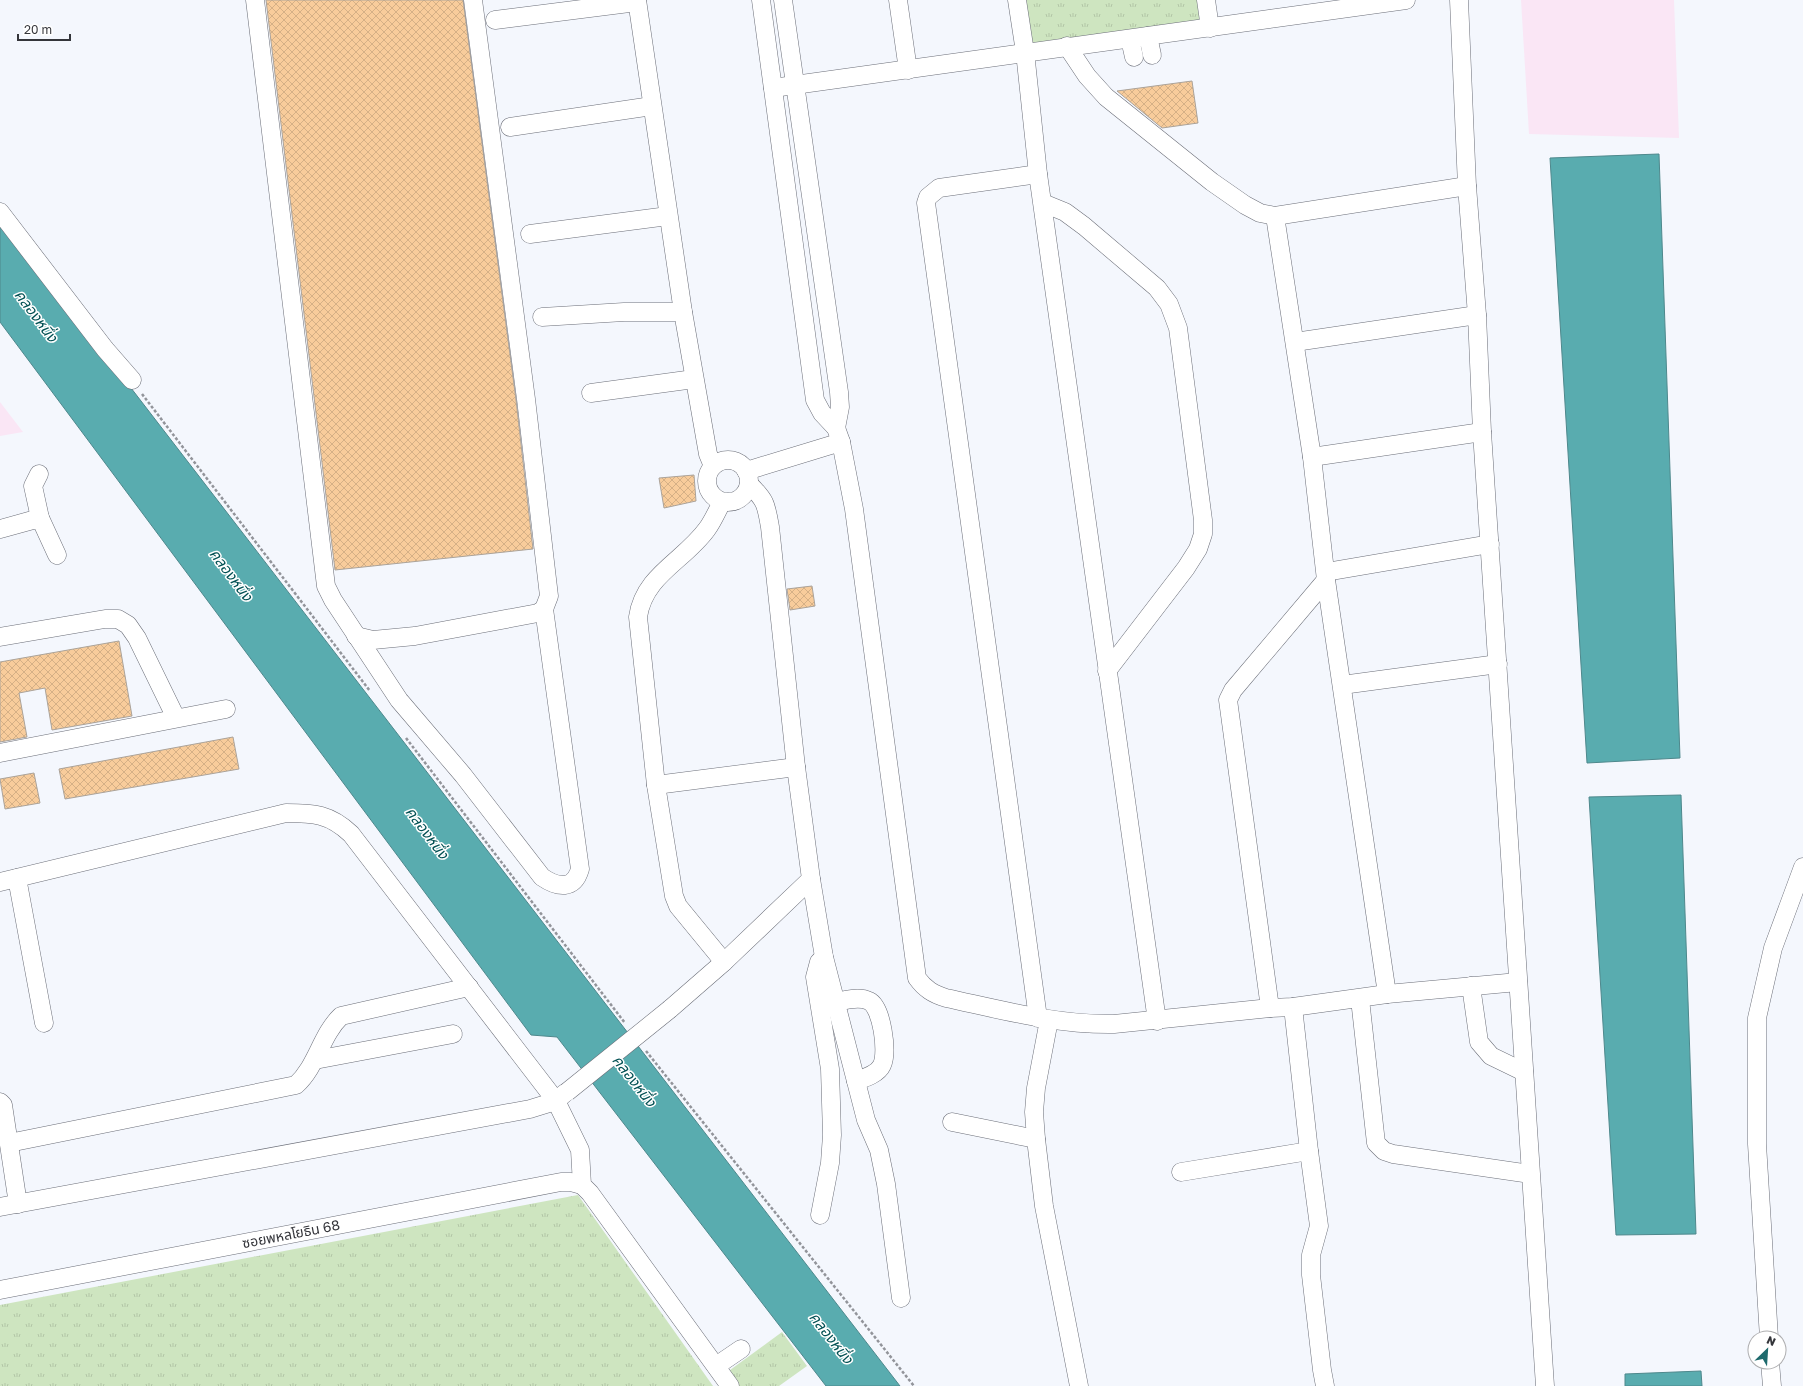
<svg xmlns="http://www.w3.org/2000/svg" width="1803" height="1386" font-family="'Golos Text','Noto Sans Thai',sans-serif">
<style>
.commercial{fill:#fae6f5}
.grass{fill:url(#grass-tufts)}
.water{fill:#59acaf;stroke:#4e888c}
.building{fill:url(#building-cross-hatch);stroke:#aba39a}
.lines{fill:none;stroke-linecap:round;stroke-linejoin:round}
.minor-casing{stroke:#6b6e78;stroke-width:19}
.path{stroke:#92949a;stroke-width:2.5;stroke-dasharray:3 2;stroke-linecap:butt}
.minor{stroke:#fff;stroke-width:18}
.minor-bridge-casing{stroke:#6b6e78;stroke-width:19;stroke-linecap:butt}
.minor-bridge{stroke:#fff;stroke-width:18}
.labels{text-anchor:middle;stroke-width:3;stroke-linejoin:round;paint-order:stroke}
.street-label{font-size:14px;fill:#34353a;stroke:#fff}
.water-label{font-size:15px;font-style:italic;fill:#035154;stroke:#fff}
</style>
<defs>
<pattern id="grass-tufts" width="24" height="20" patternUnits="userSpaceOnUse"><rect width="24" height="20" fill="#cee5c0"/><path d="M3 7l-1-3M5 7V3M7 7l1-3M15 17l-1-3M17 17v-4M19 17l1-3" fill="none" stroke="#b2c5a6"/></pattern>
<pattern id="building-cross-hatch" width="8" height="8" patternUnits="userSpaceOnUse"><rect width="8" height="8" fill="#f8cc9b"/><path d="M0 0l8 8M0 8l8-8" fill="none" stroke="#d5b086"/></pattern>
</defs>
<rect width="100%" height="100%" fill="#f4f7fd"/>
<g class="commercial">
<path d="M1521,0H1674L1679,138L1529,134Z"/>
<path d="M0,402L23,432L0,436Z"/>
</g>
<g class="grass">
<path d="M1014,0H1203L1206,22L1022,50Z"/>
<path d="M578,1195L713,1386H0V1305Z"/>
<path d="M782,1332L807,1366L779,1386H736L726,1373Z"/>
</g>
<g class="water">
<path d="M1659,154L1680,758L1587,763L1550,158Z"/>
<path d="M0,218L900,1386H826L557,1037L531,1035L0,322Z"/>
<path d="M1681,795L1696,1234L1616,1235L1589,797Z"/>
<path d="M1701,1371L1702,1386H1625V1374Z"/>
</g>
<g class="building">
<path d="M266,0H463L516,400L533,549L335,570Z"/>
<path d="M1192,81L1198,123L1162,128L1117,91Z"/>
<path d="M694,475L696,501L664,508L659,478Z"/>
<path d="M812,586L815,606L790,610L787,589Z"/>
<path d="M119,641L132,716L52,730L45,688L19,693L27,737L0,742V662Z"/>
<path d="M233,737L239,769L65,799L59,769Z"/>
<path d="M34,773L40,803L5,809L0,779Z"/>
</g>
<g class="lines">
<g class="minor-casing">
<g id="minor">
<path d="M255,0L326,586L333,600L399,700L463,775L542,877C558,888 574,890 580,869L544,609"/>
<path d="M637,0L683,312L708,454L713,466"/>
<path d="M761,0L815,400L822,413L836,428L841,442L854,509L917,978C925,989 933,994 946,998C1002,1010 1057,1025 1114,1024L1270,1008L1293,1007L1387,994L1518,982"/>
<path d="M783,0L839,392L840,407L836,428"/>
<path d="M898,0L908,70"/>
<path d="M1017,0L1025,52L1038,174L1157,1021"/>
<path d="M1206,0L1210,28"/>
<path d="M1459,0L1467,186L1477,315L1482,432L1545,1386"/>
<path d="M495,20L637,2"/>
<path d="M1148,36L1152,55"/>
<path d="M1130,39L1134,57"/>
<path d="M1067,46L1087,76L1106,97L1212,182L1245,205L1260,213L1275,216L1467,186"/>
<path d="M773,88L1406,0"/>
<path d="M510,127L652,106"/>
<path d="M1038,174L939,188L928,197L926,203L1038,1018"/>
<path d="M1043,203L1065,212L1084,226L1157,288L1169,304L1178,328L1203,520V534L1198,549L1186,568L1107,671"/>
<path d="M0,212L105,349L132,380"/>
<path d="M1275,216L1312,457L1326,580L1387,994"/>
<path d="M530,234L668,216"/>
<path d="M542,317L624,312H683"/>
<path d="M1295,342L1477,315"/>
<path d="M591,393L694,379"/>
<path d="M1312,457L1482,432"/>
<circle cx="728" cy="481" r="21"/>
<path d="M746,471L841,442"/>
<path d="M39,474L33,486L40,518"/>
<path d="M722,502C717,511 713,521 707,529C684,561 644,575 638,617L656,785L674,896L678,906L724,962"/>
<path d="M0,529L40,518L57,555"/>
<path d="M1326,572L1490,544"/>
<path d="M356,636L373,640L415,636L538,613L544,609L549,596L526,399L473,0"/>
<path d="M0,637L105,619H118L128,625L137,638L176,718"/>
<path d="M1342,685L1498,664"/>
<path d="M0,753L226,709"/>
<path d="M656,785L796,767"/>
<path d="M17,878L44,1023"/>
<path d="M811,879L824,957L866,1120L879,1150L886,1184L901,1298"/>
<path d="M0,882L286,813C314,813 330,814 351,834L556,1101L580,1150L582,1185L590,1193L730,1386"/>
<path d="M1471,986L1479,1042L1491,1056L1524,1072"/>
<path d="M1360,999L1376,1143L1384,1151L1393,1154L1530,1174"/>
<path d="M836,1002C846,1000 859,996 869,1001C882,1007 888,1052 882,1065C878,1074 865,1078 856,1081"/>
<path d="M1270,1008L1228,700L1233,690L1326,580"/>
<path d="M670,1009L724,962L811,879L796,767L770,527C766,504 766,501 749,484"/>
<path d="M1049,1020L1036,1088L1034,1112L1036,1139L1044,1206L1079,1386"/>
<path d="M315,1060L453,1034"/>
<path d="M0,1102L3,1105L18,1204"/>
<path d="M952,1122L1036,1139"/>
<path d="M9,1143L296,1085C317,1066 321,1035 341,1016L469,987"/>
<path d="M1309,1151L1319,1226L1311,1255V1275L1322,1370L1325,1386"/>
<path d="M1181,1172L1309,1151L1293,1007"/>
<path d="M0,1207L530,1109L556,1101L565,1093"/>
<path d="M820,1215L830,1163L832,1135L830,1069L815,977L819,962L824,957"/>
<path d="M0,1290L561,1182H571L582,1185"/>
<path d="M1769,1338L1757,1144V1018L1773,948L1803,867"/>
<path d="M1770,1362L1772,1386"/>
<path d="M716,1366L741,1349"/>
</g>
</g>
<g class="path">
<path d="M142,394L370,691"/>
<path d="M406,738L625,1023"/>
<path d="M646,1051L914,1386"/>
</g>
<use href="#minor" class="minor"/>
<g class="minor-bridge-casing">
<path id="minor-bridge" d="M567,1092L670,1009"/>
</g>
<use href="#minor-bridge" class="minor-bridge"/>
</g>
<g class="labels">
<g class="street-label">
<text transform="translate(291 1234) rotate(-11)" y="5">ซอยพหลโยธิน 68</text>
</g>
<g class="water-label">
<text transform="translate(36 316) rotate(53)" y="5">คลองหนึ่ง</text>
<text transform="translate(231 575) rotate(53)" y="5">คลองหนึ่ง</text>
<text transform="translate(427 833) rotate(53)" y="5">คลองหนึ่ง</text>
<text transform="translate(634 1081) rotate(52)" y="5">คลองหนึ่ง</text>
<text transform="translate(831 1338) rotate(52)" y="5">คลองหนึ่ง</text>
</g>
</g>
<g transform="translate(1767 1350) rotate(25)"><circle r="19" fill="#ffffff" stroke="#aeaeb0"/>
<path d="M0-3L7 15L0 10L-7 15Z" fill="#1e6a6d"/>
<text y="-6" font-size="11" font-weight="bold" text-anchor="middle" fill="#34353a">N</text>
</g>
<path d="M18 34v6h52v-6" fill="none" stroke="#34353a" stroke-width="2"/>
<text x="24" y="34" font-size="12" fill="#34353a" stroke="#ffffff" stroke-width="3" paint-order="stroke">20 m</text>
</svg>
